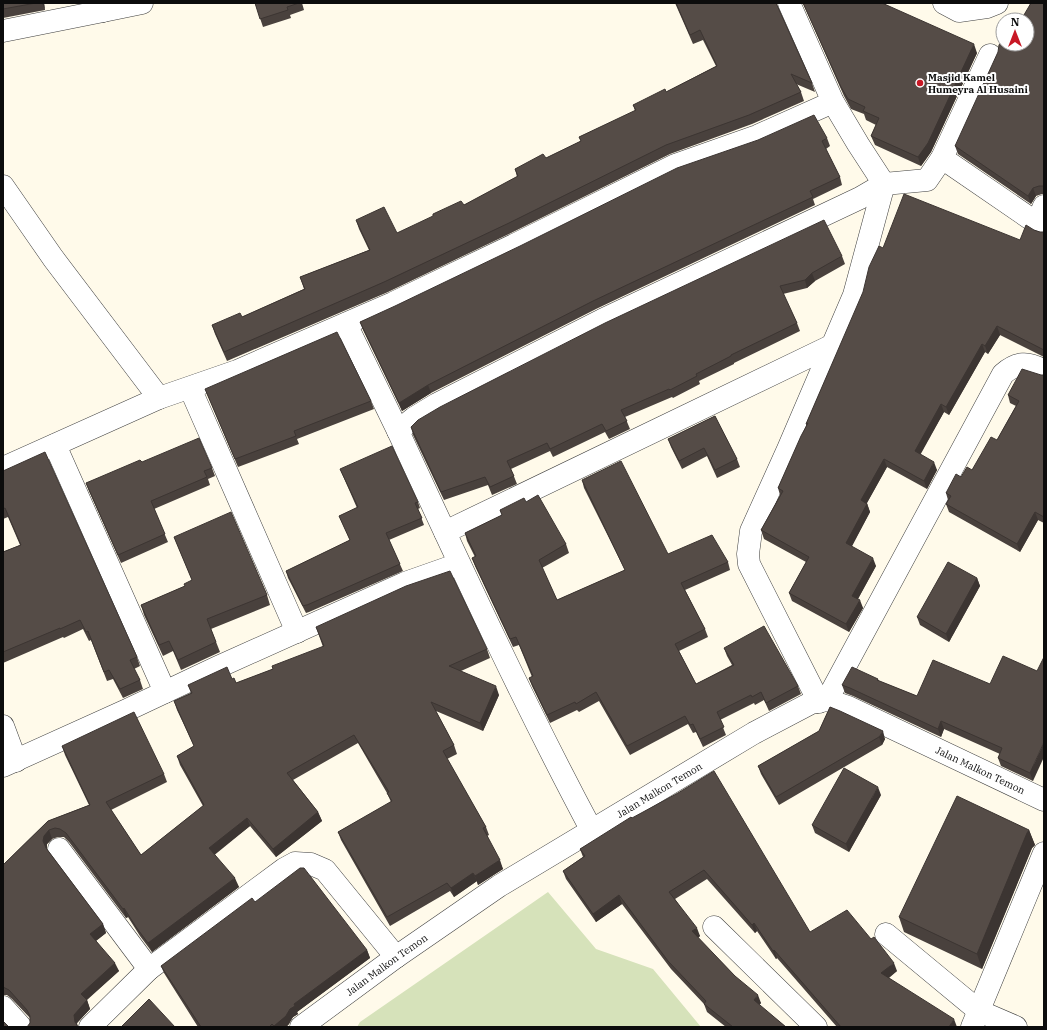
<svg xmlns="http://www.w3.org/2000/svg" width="1047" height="1030" font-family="'IBM Plex Serif',serif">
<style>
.cemetery{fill:#d6e2ba}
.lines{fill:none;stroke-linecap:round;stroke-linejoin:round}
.minor-casing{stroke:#3f3f3f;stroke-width:23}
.tertiary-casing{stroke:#3f3f3f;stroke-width:23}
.minor{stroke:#fff;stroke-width:22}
.tertiary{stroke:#fff;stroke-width:22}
.wall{fill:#49413d}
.shaded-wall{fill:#3c3532}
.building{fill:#554c47;stroke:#3c3532}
.poi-dot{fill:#c81825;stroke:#fff;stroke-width:1.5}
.labels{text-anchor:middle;stroke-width:4;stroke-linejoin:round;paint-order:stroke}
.poi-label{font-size:10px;font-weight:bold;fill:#0c0c0c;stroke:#fff;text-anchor:start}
.street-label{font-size:10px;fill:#0c0c0c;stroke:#fff}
</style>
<rect width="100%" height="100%" fill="#fffaea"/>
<path class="cemetery" d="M548,892L596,949L653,969L701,1027H357L360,1022Z"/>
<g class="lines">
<g class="minor-casing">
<g id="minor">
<path d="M789,3L833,102L858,144L884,184L854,295L788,449L751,531L748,554L749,564L819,702"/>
<path d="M944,3L959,11L987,7L997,3"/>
<path d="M103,11L142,3"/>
<path d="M3,31L103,11L102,3"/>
<path d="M942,158L1044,228"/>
<path d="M3,186L53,258L159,398"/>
<path d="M1037,223L1044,206"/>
<path d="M346,324L398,431"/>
<path d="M190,388L297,632"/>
<path d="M55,445L165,692"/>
<path d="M3,468L159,398L237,371L393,303L518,243L675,165L757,136L833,102"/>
<path d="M445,532L833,345"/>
<path d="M827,700L1003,374C1017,362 1028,361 1044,371"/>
<path d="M3,726L16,761"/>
<path d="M3,766L127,710L218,667L405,583L459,564"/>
<path d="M592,831C522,700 460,565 398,431L414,418L437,404L602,320L860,198L884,184L927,180L942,158L990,55"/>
<path d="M59,849L149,969"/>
<path d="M714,927L816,1027"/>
<path d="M886,934L979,1011L1016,1027"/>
<path d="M3,1007L21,1027"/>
<path d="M90,1027L149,969L284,869L295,863L311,864L325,870L396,957"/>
<path d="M972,1027L1044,853"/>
</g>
</g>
<g class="tertiary-casing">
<g id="tertiary">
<path id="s1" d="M301,1027L396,957L499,886L754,733L811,703L827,700L848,707L1044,800"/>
</g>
</g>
<use href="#minor" class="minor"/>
<use href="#tertiary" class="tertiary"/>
</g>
<g class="wall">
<path d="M3,3H44L45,10L3,18Z"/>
<path d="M255,3H302L304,10L290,15L291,18L263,27Z"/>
<path d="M675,3H777V5L812,83L815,92L796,84L801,92L804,101L752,124L670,154L513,232L388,292L227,361L215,334L212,325L242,317L304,289L300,277L369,250L359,229L356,220L397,233L464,205L517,177L515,169L546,158L581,141L579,137L635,111L633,105L666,92L716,66L703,40L693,44Z"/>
<path d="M803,3H886L884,4L977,53L931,152L921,166L875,145L871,136L876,125L866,120L864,114L851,109L844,96Z"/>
<path d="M1030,3H1044V194H1042L1036,196L1031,204L958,154L955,146L1027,44Z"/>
<path d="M827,138L830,146L826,149L840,177L842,185L813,199L815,205L596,309L431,393L402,411L363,330L360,322Z"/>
<path d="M1034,230L1040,232H1044V357L1000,335L988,354L985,352L949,415L944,412L920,454L937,470L927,489L887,467L867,503L870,512L851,547L876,566L858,599L863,608L849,632L792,601L789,593L806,562L764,539L761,530L780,495L778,488L806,426V424L883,248L1020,240Z"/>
<path d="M842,256L845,264L815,281L807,288L783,294L797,323L800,331L734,363V364L699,381L700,384L673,398L672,397L625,417L630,429L609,439L605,432L553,457L550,451L511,469L517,484L492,495L488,485L444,500L413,435L411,427Z"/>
<path d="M1041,375H1044V523L1038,520L1020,552L949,512L946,504L948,500L946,493L961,477L972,470L997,440L1016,406L1010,403L1008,395Z"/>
<path d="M205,389L371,401L374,409L297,439L299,444L238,467Z"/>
<path d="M715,416L737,459L740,467L717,478L707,456L682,469L671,447L668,439Z"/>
<path d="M142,462L212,468L215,476L208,479L210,485L154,509L168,542L121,563L89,491L86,483Z"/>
<path d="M340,469L418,502L420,508L418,509L424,525L389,540L403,571L309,612L306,613L288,578L286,571L350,540L339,516L357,508Z"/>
<path d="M3,471L137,657L140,666L134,669L140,680L143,689L123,698L113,679L107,681L91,640L89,641L83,629L64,638L63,637L3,663V552L20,545L8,517L3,519Z"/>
<path d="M582,480L668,554L728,562L730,570L685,590L705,629L708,637L679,651L696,684L732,665L727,656L724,648L798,686L801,694L769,711L764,700L755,705L754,703L720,720L726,735L703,747L696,732L693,733L688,724L630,755L599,701L579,712L577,710L550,723L532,686L529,678L532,677L519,645L513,647L475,566L472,558L475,557L467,541L465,533L502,515L500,510L526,502L566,544L569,553L542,568L557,600L625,570L584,488Z"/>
<path d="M174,537L267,595L270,605L211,629L220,652L181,670L173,651L163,656L144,615L141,605L185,586L192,580Z"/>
<path d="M977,578L980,586L949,642L920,625L917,617Z"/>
<path d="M316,627L487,649L490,658L461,671L499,695L483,731L436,711L454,745L457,754L447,759L486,827L489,835L487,836L503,869L478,885L477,881L454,897L450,891L390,926L341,840L338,832L391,802L387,793L358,743L293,780L318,812L322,821L276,857L250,826L214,854L239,887L152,952L140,936L128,917L126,918L69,842L64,837H58L52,839L47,844V849L103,924L106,933L96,941L119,971L87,1000L90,1009L77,1023H30V1018L12,999L7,995H3V865L48,821L89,805L65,755L62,746L164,774L167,782L111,810L141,855L203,806L180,765L177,756L194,746L177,710L174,701L191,693L188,685L232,679L236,683L273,669L323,647Z"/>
<path d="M1037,671L1033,781L1001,766L998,758L1000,754L944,729L941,737L853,696L845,693L842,685L878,679L879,681L917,696L990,684Z"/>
<path d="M830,707L885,739L882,745L779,805L761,774L758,766L819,731Z"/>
<path d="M881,795L849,852L815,833L812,825Z"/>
<path d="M632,818L810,932L897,971L889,978L957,1027H837L777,958L776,959L757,931L755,933L707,879L675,899L700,936L698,938L761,1003L759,1005L786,1027H726L707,1012L704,1004L671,969L622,904L596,922L566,879L563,871L583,857L580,849Z"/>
<path d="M1029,830L1035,845L1032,848L982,969L904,932L899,917Z"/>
<path d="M255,902L367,950L370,958L297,1012L298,1014L293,1017L290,1022L289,1024L286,1027H198L164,973L161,966Z"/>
</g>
<g class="shaded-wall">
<path d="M42,3H44L45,10Z"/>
<path d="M974,44L977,53L931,152L921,166L918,157Z"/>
<path d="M1033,188L1036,196L1031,204L1028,196Z"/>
<path d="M812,273L815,281L807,288L805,280Z"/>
<path d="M997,326L1000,335L988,354L985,346Z"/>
<path d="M982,344L985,352L949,415L946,407Z"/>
<path d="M428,385L431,393L402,411L399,403Z"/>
<path d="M941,404L944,412L918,459L915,451Z"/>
<path d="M884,459L887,467L864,508L861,500Z"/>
<path d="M934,462L937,470L927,489L924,481Z"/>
<path d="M867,504L870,512L849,552L846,543Z"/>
<path d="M1035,512L1038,520L1020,552L1017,544Z"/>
<path d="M873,558L876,566L855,604L852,596Z"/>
<path d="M977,578L980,586L949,642L946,634Z"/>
<path d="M860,600L863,608L849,632L846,624Z"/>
<path d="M496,686L499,695L483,731L480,723Z"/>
<path d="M941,721L944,729L941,737L938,729Z"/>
<path d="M883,731L885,739L882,745L879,737Z"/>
<path d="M1044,742V757L1033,781L1030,773Z"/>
<path d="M878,787L881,795L849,852L846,844Z"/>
<path d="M318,812L322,821L276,857L273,849Z"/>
<path d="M247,818L250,826L212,857L209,848Z"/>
<path d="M49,830L52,839L47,844V850L43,841L44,836Z"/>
<path d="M1029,830L1035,845L1032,848L982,969L977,954L1027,833Z"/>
<path d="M500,860L503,869L478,885L475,876Z"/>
<path d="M473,873L477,881L454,897L451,888Z"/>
<path d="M235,878L239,887L152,952L148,943Z"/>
<path d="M619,895L622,904L596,922L593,914Z"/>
<path d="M124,908L128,917L126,918L123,909Z"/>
<path d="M754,923L757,931L755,933L752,925Z"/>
<path d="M103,924L106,933L93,943L90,934Z"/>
<path d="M697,928L700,936L695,940L692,931Z"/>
<path d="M367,950L370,958L297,1012L298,1014L293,1017L290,1022L289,1024L286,1027H274V1026L287,1014L294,1004Z"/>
<path d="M774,950L777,958L776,959L773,951Z"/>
<path d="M115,963L119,971L84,1002L81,994Z"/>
<path d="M894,963L897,971L884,981L881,973Z"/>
<path d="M758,995L761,1003L757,1008L754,1000Z"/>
<path d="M87,1000L90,1009L77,1023L78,1027L75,1022L74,1015Z"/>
<path d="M954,1019L957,1027H949Z"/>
</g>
<g class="building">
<path d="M3,3H36L3,9Z"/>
<path d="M255,3H299L287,7L288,10L260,19Z"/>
<path d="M676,3H776L812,83L791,74L801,92L749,115L666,145L509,223L384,282L224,352L212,325L240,313L242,317L305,289L300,277L370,250L356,220L384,207L397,233L433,216V214L461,201L464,205L518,176L515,169L543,154L546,158L581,141L579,137L636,110L633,105L665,89L666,92L717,66L700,30L690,35Z"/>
<path d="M803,3H882L974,44L928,143L918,157L871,136L879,118L863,111L865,107L848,99L841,87Z"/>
<path d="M1031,3H1044V186H1039L1033,188L1028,196L955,146L998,52L999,45L1003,39V44H1027V20H1021Z"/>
<path d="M814,115L827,138L822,141L840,177L810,191L813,197L593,301L428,385L399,403L360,322L395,306L520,246L677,168L758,140Z"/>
<path d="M904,194L1020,240L1026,225L1034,230L1040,232H1044V350L997,326L985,346L982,344L946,407L941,404L915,451L934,462L924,481L884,459L861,500L867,504L846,543L873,558L852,596L860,600L846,624L789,593L809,557L761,530L783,491L778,488L801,436L808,423L806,424L863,292L869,267L879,246L883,248Z"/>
<path d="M824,220L842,256L812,273L805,280L780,286L797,323L731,355V356L696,374L697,376L670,390L669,389L621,410L627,421L606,431L602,424L550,449L547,443L507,461L514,476L490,487L485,477L441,492L411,427L418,420L440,407L605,323Z"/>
<path d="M337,332L371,401L294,431L296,436L235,459L205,389Z"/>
<path d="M1022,369L1041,375H1044V517L1035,512L1017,544L946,504L951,496L946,493L956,474L961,477L967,467L972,470L991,437L997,440L1019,401L1008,395Z"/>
<path d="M715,416L737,459L715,470L704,448L679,461L668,439Z"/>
<path d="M199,438L212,468L204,471L207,477L151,501L165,534L118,555L86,483L140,460L142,462Z"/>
<path d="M392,446L418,502L415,503L422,518L386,533L400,564L307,605H306L303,606L286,571L350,540L339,516L358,507L340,469Z"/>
<path d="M45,452L137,657L130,660L140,680L120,689L109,670L104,672L88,631L86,632L80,620L60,629V628L3,652V552L21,545L5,508L3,509V471Z"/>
<path d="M621,461L668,554L712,535L728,562L681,583L705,629L675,644L696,684L734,665L724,648L764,626L798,686L766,703L761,692L752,697L751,695L717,712L724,727L700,739L693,724L690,725L685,716L627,746L596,692L576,704L575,702L547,715L529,678L533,676L516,637L510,639L472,558L476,556L465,533L502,515L500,510L524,498L526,502L538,495L566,544L539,560L557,600L625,570L582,480Z"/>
<path d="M231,512L267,595L207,619L216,642L178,660L169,641L159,645L141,605L185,586L184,584L192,580L174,537Z"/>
<path d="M948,562L977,578L946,634L917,617Z"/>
<path d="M450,571L487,649L449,666L496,686L480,723L431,702L454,745L443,751L486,827L483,828L500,860L475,876L473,873L451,888L447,883L387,917L338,832L392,801L387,793L389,792L354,735L287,773L318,812L273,849L247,818L209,848L235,878L148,943L136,927L124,908L123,909L66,833L60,829L55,828L49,830L44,836L43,841L46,848L103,924L90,934L115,963L81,994L87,1000L74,1015L75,1022L78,1027H27L30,1023V1016L27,1010L9,990L3,987V865L48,821L90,805L62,746L134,712L164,774L106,802L141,855L204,805L177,756L194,746L174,701L192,693L188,685L227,667L232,679L234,678L236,683L273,669L272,666L324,646L316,627L406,586Z"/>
<path d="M1003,656L1037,671L1044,657V742L1030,773L998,758L1002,748L941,721L938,729L850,688L842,685L852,667L878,679L877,680L917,696L933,660L990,684Z"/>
<path d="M830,707L840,711L883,731L879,737L776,797L758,766L819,731Z"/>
<path d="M844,768L878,787L846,844L812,825Z"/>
<path d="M714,771L810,932L847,910L871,939L874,937L894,963L881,973L954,1019L949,1027H841L774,950L773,951L754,923L752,925L704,870L669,892L697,928L692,931L735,976L758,995L754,1000L786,1027H733L704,1004L706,1001L668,961L619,895L593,914L563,871L585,856L580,849L631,817L632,818L678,793Z"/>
<path d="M957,796L1029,830L1027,833L977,954L899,917Z"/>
<path d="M300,868H304L367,950L294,1004L295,1006L290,1009L287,1014L286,1016L274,1026L272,1024L269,1027H201L161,966L252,898L255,902Z"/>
<path d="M149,999L175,1027H121Z"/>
<path d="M3,1021L9,1027H3Z"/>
</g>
<circle class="poi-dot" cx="920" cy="83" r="4"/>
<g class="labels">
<g class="poi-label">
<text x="928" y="81">Masjid Kamel<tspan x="928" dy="12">Humeyra Al Husaini</tspan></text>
</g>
<g class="street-label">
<text dy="4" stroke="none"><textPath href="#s1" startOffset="790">Jalan Malkon Temon</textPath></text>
<text dy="4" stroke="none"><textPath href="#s1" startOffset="430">Jalan Malkon Temon</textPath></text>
<text dy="4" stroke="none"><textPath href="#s1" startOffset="106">Jalan Malkon Temon</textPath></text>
</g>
</g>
<rect width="1047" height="1030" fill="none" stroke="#0c0c0c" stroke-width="8"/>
<g transform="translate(1015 32)"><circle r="19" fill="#ffffff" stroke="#9e9e9e"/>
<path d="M0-3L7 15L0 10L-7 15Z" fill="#c81825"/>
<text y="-6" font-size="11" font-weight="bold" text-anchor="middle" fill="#0c0c0c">N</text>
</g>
</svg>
